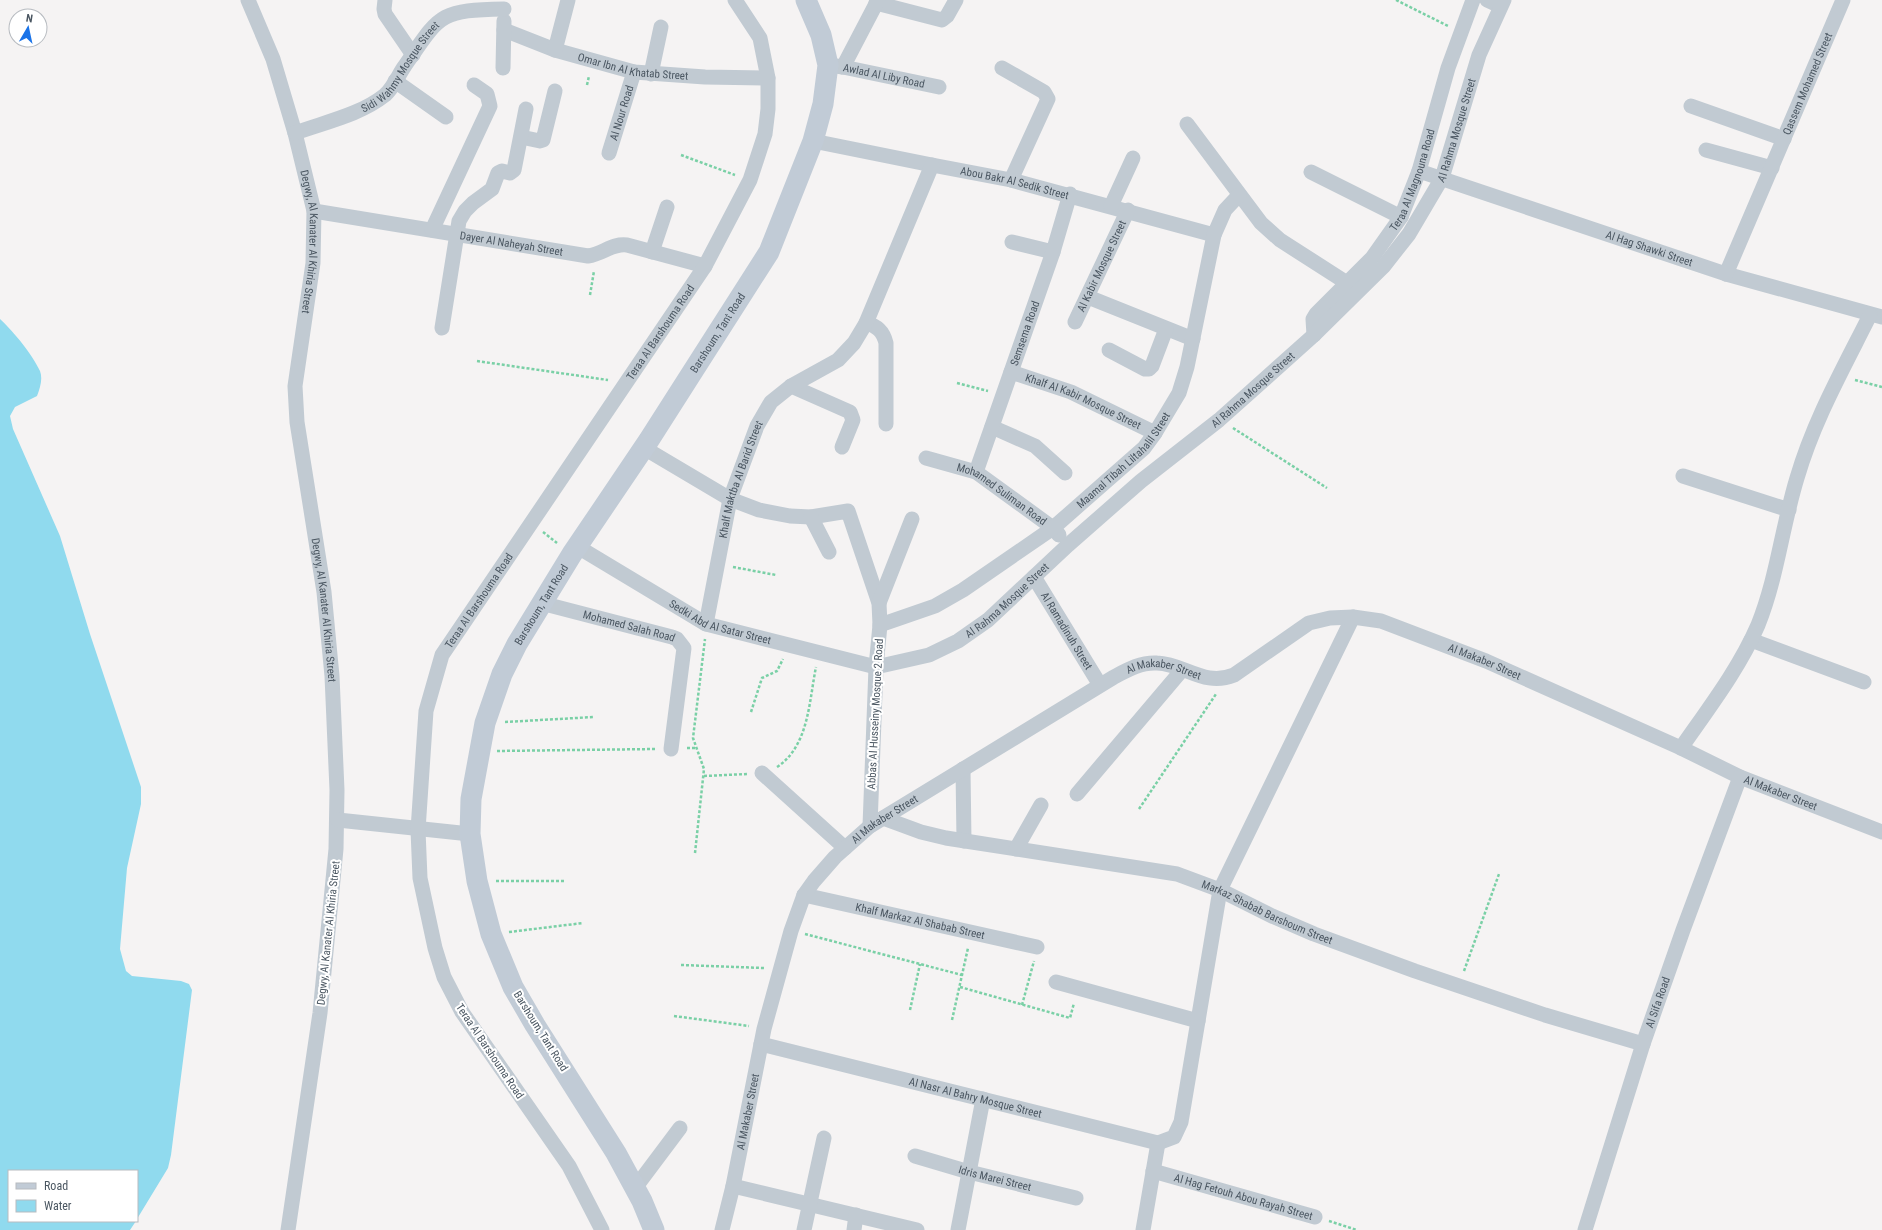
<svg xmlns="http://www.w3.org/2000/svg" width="1882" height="1230" font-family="'Roboto Condensed',sans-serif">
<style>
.water{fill:#90daee}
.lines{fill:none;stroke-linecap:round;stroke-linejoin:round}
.path{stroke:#7ad0a6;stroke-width:2.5;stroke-dasharray:3 2;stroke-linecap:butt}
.street{stroke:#c1cad2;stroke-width:15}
.secondary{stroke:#c1cbd6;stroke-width:21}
.labels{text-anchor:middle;stroke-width:4;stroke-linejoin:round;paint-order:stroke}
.street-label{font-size:11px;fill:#4a5661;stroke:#fff}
</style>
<rect width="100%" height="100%" fill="#f5f3f3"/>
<path class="water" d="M0,319C14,332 32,354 40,371C43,379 40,388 37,396L15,407L10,416L13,429L60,536L90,634L141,787V804L127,868L120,949L126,971L132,976L181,981L189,984L192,990L171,1155L168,1168L137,1219V1171H9V1221H136L130,1230H0Z"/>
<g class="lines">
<g class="path">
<path d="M1396,0L1448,26"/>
<path d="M587,85L589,76"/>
<path d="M681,155L735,175"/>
<path d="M590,295L594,271"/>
<path d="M477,361L608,380"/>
<path d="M1855,380L1882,387"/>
<path d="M957,383L988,391"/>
<path d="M1233,428L1327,488"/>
<path d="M543,532L557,543"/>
<path d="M733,567L776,575"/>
<path d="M751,712L762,678L777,671L783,659"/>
<path d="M505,722L594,717"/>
<path d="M687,748H697"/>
<path d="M497,751L656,749"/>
<path d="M777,767C809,746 809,701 816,667"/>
<path d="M704,776L747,774"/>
<path d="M1139,809L1216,694"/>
<path d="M695,853L704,769L693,738L705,639"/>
<path d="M496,881H566"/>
<path d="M509,932L583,923"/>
<path d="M805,934L962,975"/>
<path d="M681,965L764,968"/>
<path d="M1464,971L1499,874"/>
<path d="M960,987L1070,1018L1074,1003"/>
<path d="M1022,1005L1034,961"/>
<path d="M910,1010L920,964"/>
<path d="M674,1016L749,1026"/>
<path d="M952,1020L968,948"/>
<path d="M1329,1221L1357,1230"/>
</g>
<g class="street">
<path id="s1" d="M248,0L273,59L295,133L314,211L313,263L295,386L297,422L324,592L332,676L337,790L336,849L320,1013L288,1230"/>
<path d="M385,0L384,9L385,14L413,55"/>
<path d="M1487,0L1500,6"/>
<path d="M876,3L942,20L947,16L956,0"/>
<path id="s2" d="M504,30L555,50L634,72L705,77L768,78"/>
<path d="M555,50L568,0"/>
<path id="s3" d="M828,65L843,67L939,87"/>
<path d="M843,67L878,0"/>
<path d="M503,68L504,21"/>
<path d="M1002,68L1044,92L1048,99L1011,180"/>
<path d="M651,74L661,27"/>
<path d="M395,81L446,117"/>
<path d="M1691,106L1784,139"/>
<path d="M1187,124L1261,223L1280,240L1347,283"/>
<path id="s4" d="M295,133C325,122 360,115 385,95C393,88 398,76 404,67C440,15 438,10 504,9"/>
<path d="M521,137L540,141L543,140L555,91"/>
<path id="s5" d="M813,141L932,165L1011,180L1214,235"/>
<path d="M1706,150L1772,168"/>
<path id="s6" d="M609,153L634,72"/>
<path id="s7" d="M1419,171L1726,274L1882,317"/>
<path d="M1311,172L1401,217"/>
<path d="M1111,206L1133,158"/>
<path id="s8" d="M314,211L588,256C603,254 612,243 627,245L705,266"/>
<path d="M432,230L490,106L487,94L474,85"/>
<path d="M1012,242L1053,252"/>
<path d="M652,252L667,207"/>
<path id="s9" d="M1726,274L1843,0"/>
<path d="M1088,297L1193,339"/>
<path id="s10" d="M1075,322L1128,210"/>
<path d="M866,323C877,326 883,331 886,343V424"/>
<path d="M442,328L459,221L465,211L473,203L492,189L498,173L502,171L510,173L514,170L526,109"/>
<path id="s11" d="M1314,335L1313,319L1316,314L1372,258L1401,217L1419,171L1448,68L1473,0"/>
<path d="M1109,350L1145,369H1149L1152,366L1166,329"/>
<path id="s12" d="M1011,372L1071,392L1155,433"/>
<path d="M791,386L850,412L853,420L842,447"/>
<path d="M992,427L1035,446L1065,473"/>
<path d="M644,448L730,499L759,510L790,516L811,517L848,511L879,603L880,625L876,667L870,826"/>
<path id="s13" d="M926,458L976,472L1053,528L1059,535"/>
<path id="s14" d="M976,472L1053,252L1070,194"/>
<path d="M1683,476L1789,510"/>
<path d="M811,517L829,552"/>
<path id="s15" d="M578,547L706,624L876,667L929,655L958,641L988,620L1068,545L1141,481L1219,420L1314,335L1383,267L1409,234L1442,178L1479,55L1504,0"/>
<path id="s16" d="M1034,577L1100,685"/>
<path id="s17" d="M541,603L672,637L677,639L684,648L671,749"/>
<path d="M879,603L912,519"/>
<path id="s18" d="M706,624L730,499L757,426L771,402L791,386L838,360L854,343L866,323L932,165"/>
<path id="s19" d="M880,625L935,606L963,590L1053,528L1144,448L1155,433L1179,393L1187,367L1214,235L1225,210L1239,195"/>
<path d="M1751,640L1864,682"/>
<path d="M1681,748C1708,709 1739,669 1758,625C1777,578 1782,527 1797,478C1814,420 1843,369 1870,315"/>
<path d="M963,769L964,841"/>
<path d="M762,773L845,848"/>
<path d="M1077,794L1182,670"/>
<path id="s20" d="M883,818L921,832L946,838L1177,874L1220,890L1272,916L1314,934L1415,971L1545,1015L1643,1044"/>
<path d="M338,820L470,834"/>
<path d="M1016,849L1041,805"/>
<path id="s21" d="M804,895L1037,947"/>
<path d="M1056,982L1198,1021"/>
<path id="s22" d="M761,1044L1158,1143L1174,1137L1181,1122L1220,890L1353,617"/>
<path id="s23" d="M915,1156L969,1172L1076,1198"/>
<path id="s24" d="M1153,1171L1315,1217"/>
<path d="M733,1186L917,1230"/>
<path d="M635,1188L680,1128"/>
<path id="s25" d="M602,1230L569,1166L462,1012L444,977L435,948L420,878L418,830L426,711L442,655L705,266L750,180L765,134L768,109V78L760,38L735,0"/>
<path id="s26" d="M722,1230L733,1186L764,1029L791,931L804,895L814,881L835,857L870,826L1114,677C1127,670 1141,662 1157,663C1185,664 1204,687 1234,675L1309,623L1330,618L1353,617L1381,621L1486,661L1681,748L1740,777L1882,832"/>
<path d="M804,1230L824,1138"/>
<path d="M854,1230L856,1215"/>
<path d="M958,1230L983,1099"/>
<path d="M1143,1230L1158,1143"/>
<path id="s27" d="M1585,1230L1643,1044L1683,930L1740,777"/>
</g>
<path class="secondary" id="s28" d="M654,1230L642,1201L616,1153L535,1025L513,987L491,934L477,881L470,834L471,799L485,723L502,674L517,644L572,554L649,440L769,252L813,141L823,104L828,65L821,35L806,0"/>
</g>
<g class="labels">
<g class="street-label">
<text dy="4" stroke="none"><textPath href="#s4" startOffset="129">Sidi Wahmy Mosque Street</textPath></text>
<text dy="4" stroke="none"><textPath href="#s2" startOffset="135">Omar Ibn Al Khatab Street</textPath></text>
<text dy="4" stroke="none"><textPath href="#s3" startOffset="57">Awlad Al Liby Road</textPath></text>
<text dy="4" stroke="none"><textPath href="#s9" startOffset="207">Qassem Mohamed Street</textPath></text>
<text dy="4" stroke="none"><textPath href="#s6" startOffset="42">Al Nour Road</textPath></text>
<text dy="4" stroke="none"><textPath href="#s15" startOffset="1135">Al Rahma Mosque Street</textPath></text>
<text dy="4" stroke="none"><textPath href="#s11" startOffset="190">Teraa Al Magnouna Road</textPath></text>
<text dy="4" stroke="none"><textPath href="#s5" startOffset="206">Abou Bakr Al Sedik Street</textPath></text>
<text dy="4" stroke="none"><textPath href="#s1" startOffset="252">Degwy, Al Kanater Al Khiria Street</textPath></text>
<text dy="4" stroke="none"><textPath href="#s8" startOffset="200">Dayer Al Naheyah Street</textPath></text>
<text dy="4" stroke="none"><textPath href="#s7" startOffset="243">Al Hag Shawki Street</textPath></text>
<text dy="4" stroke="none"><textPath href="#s10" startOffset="62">Al Kabir Mosque Street</textPath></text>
<text dy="4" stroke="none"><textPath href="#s25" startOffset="1016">Teraa Al Barshouma Road</textPath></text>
<text dy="4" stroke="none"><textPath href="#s28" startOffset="1009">Barshoum, Tant Road</textPath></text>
<text dy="4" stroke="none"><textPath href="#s14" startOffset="147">Semsema Road</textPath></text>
<text dy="4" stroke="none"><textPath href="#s15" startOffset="799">Al Rahma Mosque Street</textPath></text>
<text dy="4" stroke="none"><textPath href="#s12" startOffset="78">Khalf Al Kabir Mosque Street</textPath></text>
<text dy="4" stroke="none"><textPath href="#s19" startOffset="298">Maamal Tibah Liltahalil Street</textPath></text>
<text dy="4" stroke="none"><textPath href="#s18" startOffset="149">Khalf Maktba Al Barid Street</textPath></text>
<text dy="4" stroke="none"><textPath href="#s13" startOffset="85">Mohamed Suliman Road</textPath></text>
<text dy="4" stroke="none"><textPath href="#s15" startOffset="475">Al Rahma Mosque Street</textPath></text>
<text dy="4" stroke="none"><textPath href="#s25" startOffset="692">Teraa Al Barshouma Road</textPath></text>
<text dy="4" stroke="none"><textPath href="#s28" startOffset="685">Barshoum, Tant Road</textPath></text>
<text dy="4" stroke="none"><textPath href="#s1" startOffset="624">Degwy, Al Kanater Al Khiria Street</textPath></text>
<text dy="4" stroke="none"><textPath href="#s15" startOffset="162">Sedki Abd Al Satar Street</textPath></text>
<text dy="4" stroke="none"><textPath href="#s17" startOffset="91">Mohamed Salah Road</textPath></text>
<text dy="4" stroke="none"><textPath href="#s16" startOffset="63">Al Ramadinuh Street</textPath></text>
<text dy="4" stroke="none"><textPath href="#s26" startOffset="1128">Al Makaber Street</textPath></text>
<text dy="4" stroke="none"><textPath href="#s26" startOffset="780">Al Makaber Street</textPath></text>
<text transform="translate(875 714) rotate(-87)" y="4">Abbas Al Husseiny Mosque 2 Road</text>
<text dy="4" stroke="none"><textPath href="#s26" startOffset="1452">Al Makaber Street</textPath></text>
<text dy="4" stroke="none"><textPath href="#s26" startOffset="457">Al Makaber Street</textPath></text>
<text dy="4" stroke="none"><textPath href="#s20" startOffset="398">Markaz Shabab Barshoum Street</textPath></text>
<text dy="4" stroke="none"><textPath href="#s21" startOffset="119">Khalf Markaz Al Shabab Street</textPath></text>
<text transform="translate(328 933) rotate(-84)" y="4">Degwy, Al Kanater Al Khiria Street</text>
<text dy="4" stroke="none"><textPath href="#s27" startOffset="239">Al Sifa Road</textPath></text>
<text transform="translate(541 1031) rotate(58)" y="4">Barshoum, Tant Road</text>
<text transform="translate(490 1051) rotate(56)" y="4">Teraa Al Barshouma Road</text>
<text dy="4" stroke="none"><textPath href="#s22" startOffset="221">Al Nasr Al Bahry Mosque Street</textPath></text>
<text dy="4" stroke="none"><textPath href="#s26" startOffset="121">Al Makaber Street</textPath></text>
<text dy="4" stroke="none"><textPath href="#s23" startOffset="83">Idris Marei Street</textPath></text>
<text dy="4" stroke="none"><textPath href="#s24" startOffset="94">Al Hag Fetouh Abou Rayah Street</textPath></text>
</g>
</g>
<rect x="8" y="1170" width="130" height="52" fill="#ffffff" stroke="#b7bbc0"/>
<rect x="16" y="1183" width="20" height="6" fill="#c1cbd6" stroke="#b7bbc0"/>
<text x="44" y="1190" font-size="12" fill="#4a5661">Road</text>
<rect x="16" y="1200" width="20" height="12" fill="#90daee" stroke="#b7bbc0"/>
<text x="44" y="1210" font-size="12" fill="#4a5661">Water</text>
<g transform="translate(28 28) rotate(9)"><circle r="19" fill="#ffffff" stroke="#b7bbc0"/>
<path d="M0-3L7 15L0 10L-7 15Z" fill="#1a73e8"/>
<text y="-6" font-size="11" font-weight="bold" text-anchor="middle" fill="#4a5661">N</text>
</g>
</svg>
